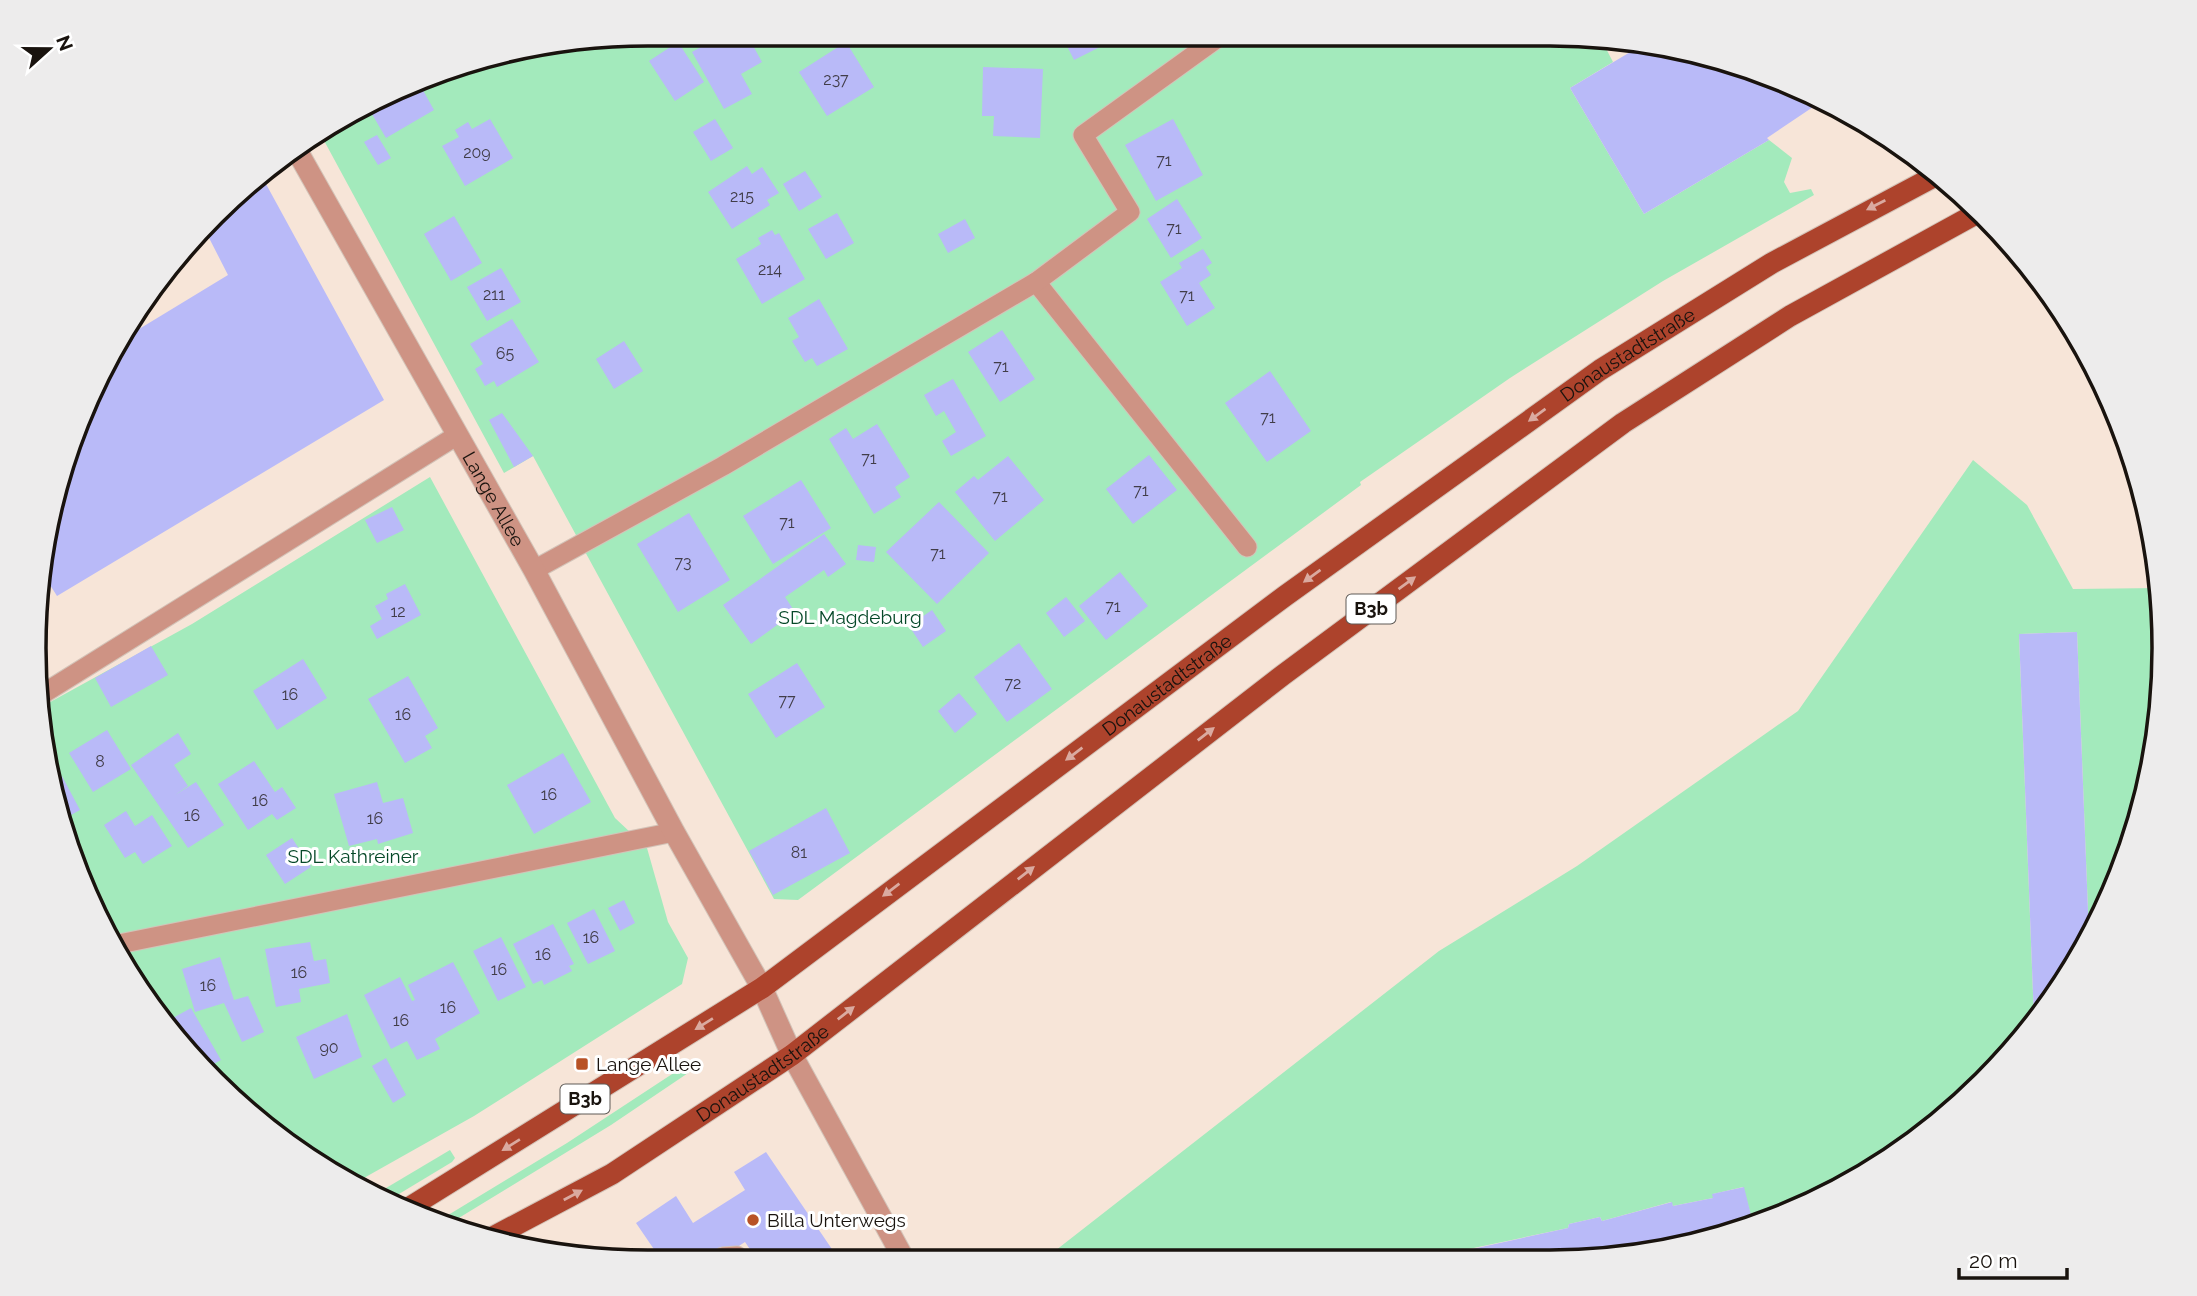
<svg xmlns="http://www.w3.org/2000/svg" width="2197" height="1296" font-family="Raleway,sans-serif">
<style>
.green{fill:#a3eabc}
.building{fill:#b9baf8}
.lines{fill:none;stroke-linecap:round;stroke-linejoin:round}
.lane-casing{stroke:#d3c3b8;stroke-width:21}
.street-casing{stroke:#d3c3b8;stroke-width:23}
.primary-casing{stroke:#d3c3b8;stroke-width:23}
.lane{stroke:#ce9384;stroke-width:19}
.street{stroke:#ce9384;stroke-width:21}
.primary{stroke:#ad432c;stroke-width:21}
.oneway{fill:#daaaa0}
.poi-dot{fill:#b85226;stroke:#fff;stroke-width:2.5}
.labels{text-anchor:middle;stroke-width:6;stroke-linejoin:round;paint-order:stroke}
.number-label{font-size:16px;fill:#413d48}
.shield{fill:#fff;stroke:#5e5a56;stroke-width:2}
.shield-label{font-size:18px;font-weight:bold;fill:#19130e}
.street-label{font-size:19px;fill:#19130e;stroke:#fff}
.park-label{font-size:19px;fill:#054828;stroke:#fff}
.poi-label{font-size:19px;fill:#19130e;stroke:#fff;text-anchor:start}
.rim{fill:none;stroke:#19130e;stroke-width:3.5}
</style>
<rect width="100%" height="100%" fill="#f7e5d8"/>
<g class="green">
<path d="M648,33L1590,35L1600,37L1613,62L1570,88L1644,214L1769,140L1792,158L1784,182L1790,193L1811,189L1814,195L1663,281L1510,378L1360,482L1361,485L798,900L774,899L533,456L504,473L321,135L451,66Z"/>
<path d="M1973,460L2027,505L2073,589L2158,588L2164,648L2152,768L2117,884L2089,936L2077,632L2019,634L2034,1019L1955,1110L1856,1181L1753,1223L1743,1187L1713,1194V1198L1673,1206L1671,1202L1602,1221L1600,1217L1569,1224L1568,1228L1412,1261H1243L1239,1249L1181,1261H1042L1439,951L1577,866L1798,711Z"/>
<path d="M430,477L615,818L647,848L668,922L688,958L682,984L474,1116L355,1183L306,1159L160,1022L66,845L43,706L192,624Z"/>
<path d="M692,1061L697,1067L611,1125L444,1227L435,1223L567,1143Z"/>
<path d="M450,1150L455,1158L452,1162L389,1200L376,1194Z"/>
</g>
<g class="building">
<path d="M726,33H746L762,62L741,74L752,94L724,109L692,52Z"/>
<path d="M1061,34H1093L1100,47L1074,60Z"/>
<path d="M678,42L704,82L675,101L649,61Z"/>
<path d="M846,42L874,87L827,116L799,72Z"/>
<path d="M1642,45L1747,66L1812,98L1816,105L1767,138L1769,140L1644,214L1570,88Z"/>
<path d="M983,67L1043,69L1040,138L993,136L994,116H982Z"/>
<path d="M419,83L434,110L386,138L369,109Z"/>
<path d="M490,119L513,158L465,186L442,146L459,137L455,130L468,122L472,129Z"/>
<path d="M715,119L733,148L711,161L693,132Z"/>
<path d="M1173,119L1203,175L1156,201L1125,145Z"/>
<path d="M377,135L391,158L378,165L364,142Z"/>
<path d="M747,166L752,174L762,167L779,193L767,200L770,205L732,229L708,192Z"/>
<path d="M805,171L822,197L799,211L783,184Z"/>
<path d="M266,184L384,400L57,596L45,577L66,451L121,340L228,275L206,232L238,199Z"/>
<path d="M1177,199L1202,238L1171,258L1147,219Z"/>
<path d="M837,213L854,243L826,259L808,229Z"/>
<path d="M454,216L482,263L451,281L424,234Z"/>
<path d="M965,219L975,238L948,253L938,234Z"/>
<path d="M772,230L775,235L779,233L805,279L762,304L736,259L761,244L758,238Z"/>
<path d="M1203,249L1212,263L1206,267L1211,275L1199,283L1215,308L1187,326L1160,282L1182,268L1179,263Z"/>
<path d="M501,268L521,302L487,321L467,287Z"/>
<path d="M819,299L848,349L817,366L812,358L805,362L792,341L799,337L788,318Z"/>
<path d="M512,319L539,362L497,387L494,381L485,386L475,369L483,364L470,344Z"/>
<path d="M1002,330L1035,379L1000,402L968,352Z"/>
<path d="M624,341L643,371L614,389L596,359Z"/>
<path d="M1270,371L1311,431L1267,462L1225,403Z"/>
<path d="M953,379L986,436L951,456L942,441L956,432L944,411L936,416L924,395Z"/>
<path d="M502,413L533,456L514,467L489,420Z"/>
<path d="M877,424L910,477L895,487L901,497L874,514L829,439L846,428L853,439Z"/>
<path d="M1149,455L1177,490L1133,524L1106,489Z"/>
<path d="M1008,456L1044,500L995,541L955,492L974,476L978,480Z"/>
<path d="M801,480L831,528L773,564L743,516Z"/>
<path d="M939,502L989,553L937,604L886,552Z"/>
<path d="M392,507L404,530L377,543L365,520Z"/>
<path d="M689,513L730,580L678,612L637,544Z"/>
<path d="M824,534L846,564L828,577L824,570L785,597L795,612L751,644L723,605Z"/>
<path d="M858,545L876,547L874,562L856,560Z"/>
<path d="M1120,572L1148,606L1106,640L1079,606Z"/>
<path d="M405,584L421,615L377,639L370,626L382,619L375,606L388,599L386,594Z"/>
<path d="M1066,597L1085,621L1064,637L1046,613Z"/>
<path d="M932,610L946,631L923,647L909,626Z"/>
<path d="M2077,632L2089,936L2060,990L2034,1019L2019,634Z"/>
<path d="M1019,643L1052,689L1007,722L974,677Z"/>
<path d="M151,646L168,675L111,707L95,678Z"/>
<path d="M303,659L327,698L277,730L253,691Z"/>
<path d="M797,663L825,707L776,738L748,694Z"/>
<path d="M408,676L438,728L425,736L432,748L405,763L368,699Z"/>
<path d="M959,693L977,714L955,733L938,711Z"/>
<path d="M107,730L131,769L93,792L69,753Z"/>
<path d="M178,733L191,754L174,765L188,786L175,795L196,782L224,825L188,848L131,765Z"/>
<path d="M563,753L591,802L534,834L507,785Z"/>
<path d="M254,761L275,792L282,787L296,808L277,820L272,814L248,830L218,784Z"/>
<path d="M62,776L80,810L62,820L55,780Z"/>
<path d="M377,782L383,803L403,798L413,833L378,844L377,839L349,846L334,794Z"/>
<path d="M826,808L850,853L773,895L749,851Z"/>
<path d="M126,811L135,826L152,815L172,846L143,864L135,852L125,858L104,825Z"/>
<path d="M292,838L311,867L285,884L266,855Z"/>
<path d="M624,900L635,923L620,931L608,908Z"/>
<path d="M594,909L615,951L588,964L567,923Z"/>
<path d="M553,924L574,964L569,966L572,971L544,985L542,980L533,984L513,944Z"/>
<path d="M501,937L526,987L498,1001L473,951Z"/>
<path d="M310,942L314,961L326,959L330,983L299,989L301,1002L276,1007L265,949Z"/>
<path d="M220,957L234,1000L248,996L264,1032L242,1042L224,1003L195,1012L182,969Z"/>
<path d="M453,962L480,1013L435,1039L440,1049L417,1060L407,1041L391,1049L364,995L400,977L412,1001L415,1000L408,985Z"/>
<path d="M191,1008L221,1060L208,1067L162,1024Z"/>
<path d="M347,1014L362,1057L314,1079L296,1037Z"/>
<path d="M386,1058L406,1095L393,1103L372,1066Z"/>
<path d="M766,1152L840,1261H758L745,1242L719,1259L720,1261H662L636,1223L676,1196L693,1223L745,1190L734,1172Z"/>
<path d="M1744,1187L1753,1223L1708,1242L1590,1261H1417L1568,1228L1569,1224L1600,1217L1602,1221L1672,1202L1673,1206L1713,1198L1712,1194Z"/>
</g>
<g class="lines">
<g class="lane-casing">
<g id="lane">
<path d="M1036,282L1247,547"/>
<path d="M534,570L723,466L1036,282L1130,212L1083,135L1223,34"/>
<path d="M41,695L456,436"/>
<path d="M119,944L674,832"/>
<path d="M723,1257L737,1256L741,1261"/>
</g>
</g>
<g class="street-casing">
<g id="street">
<path id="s1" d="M296,149L534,570L674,832L762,988L792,1055L905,1261"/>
</g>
</g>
<g class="primary-casing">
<g id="primary">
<path id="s2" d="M407,1209L762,988L1285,596L1600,370L1772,263L1937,175"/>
<path id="s3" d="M491,1238L612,1174L792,1055L1283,675L1623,423L1790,316L1981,211"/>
</g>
</g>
<use href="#lane" class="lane"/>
<use href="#street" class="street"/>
<use href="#primary" class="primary"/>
</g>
<defs><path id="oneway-solid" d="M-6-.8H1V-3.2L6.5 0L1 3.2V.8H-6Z" transform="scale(1.75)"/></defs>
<g class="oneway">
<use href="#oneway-solid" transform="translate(1876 205) rotate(153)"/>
<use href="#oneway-solid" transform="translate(1537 415) rotate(144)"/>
<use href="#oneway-solid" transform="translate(1312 576) rotate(144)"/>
<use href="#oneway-solid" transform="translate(1407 583) rotate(-36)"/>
<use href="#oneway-solid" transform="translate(1206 734) rotate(-38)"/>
<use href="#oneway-solid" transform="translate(1074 754) rotate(143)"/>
<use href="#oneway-solid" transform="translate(1026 873) rotate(-38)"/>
<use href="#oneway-solid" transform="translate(891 890) rotate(143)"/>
<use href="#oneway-solid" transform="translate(846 1013) rotate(-38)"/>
<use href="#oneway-solid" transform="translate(704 1024) rotate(148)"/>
<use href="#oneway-solid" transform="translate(511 1145) rotate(148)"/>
<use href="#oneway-solid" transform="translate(573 1195) rotate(-28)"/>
</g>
<g class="poi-dot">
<rect x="575" y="1057" width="14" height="14" rx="3.5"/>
<circle cx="753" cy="1220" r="7"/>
</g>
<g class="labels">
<g class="number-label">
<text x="836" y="85">237</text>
<text x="477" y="158">209</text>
<text x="1164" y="166">71</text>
<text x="742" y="202">215</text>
<text x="1174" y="234">71</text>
<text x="770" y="275">214</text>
<text x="494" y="300">211</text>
<text x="1187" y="301">71</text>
<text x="505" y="359">65</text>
<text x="1001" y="372">71</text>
<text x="1268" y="423">71</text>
<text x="869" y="464">71</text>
<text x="1141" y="496">71</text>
<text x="1000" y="502">71</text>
<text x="787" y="528">71</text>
<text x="938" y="559">71</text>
<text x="683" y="568">73</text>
<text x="1113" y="612">71</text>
<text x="398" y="617">12</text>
<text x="1013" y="689">72</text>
<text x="290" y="700">16</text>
<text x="787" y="706">77</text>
<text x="403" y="720">16</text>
<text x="100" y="767">8</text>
<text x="549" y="800">16</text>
<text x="260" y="806">16</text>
<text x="192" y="821">16</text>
<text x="375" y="824">16</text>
<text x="799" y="858">81</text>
<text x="591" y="943">16</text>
<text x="543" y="960">16</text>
<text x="499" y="975">16</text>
<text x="299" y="978">16</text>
<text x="208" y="991">16</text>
<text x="448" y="1013">16</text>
<text x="401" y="1026">16</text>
<text x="329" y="1053">90</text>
</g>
<g class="shield">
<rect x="1346.5" y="594.5" width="49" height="29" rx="5"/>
<rect x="560.5" y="1084.5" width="49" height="29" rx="5"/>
</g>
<g class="shield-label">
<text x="1371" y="615">B3b</text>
<text x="585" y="1105">B3b</text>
</g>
<g class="street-label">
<text dy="7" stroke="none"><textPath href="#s2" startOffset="1491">Donaustadtstraße</textPath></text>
<text dy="7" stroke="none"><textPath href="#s1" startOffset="402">Lange Allee</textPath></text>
<text dy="7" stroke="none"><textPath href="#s2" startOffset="924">Donaustadtstraße</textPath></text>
<text dy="7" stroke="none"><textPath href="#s3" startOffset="318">Donaustadtstraße</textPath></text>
</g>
<g class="park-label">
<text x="850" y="624">SDL Magdeburg</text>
<text x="353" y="863">SDL Kathreiner</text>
</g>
<g class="poi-label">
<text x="596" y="1071">Lange Allee</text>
<text x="767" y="1227">Billa Unterwegs</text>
</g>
</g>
<path d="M0 0H2197V1296H0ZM648 46H1550A602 602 0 0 1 2152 648V648A602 602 0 0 1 1550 1250H648A602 602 0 0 1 46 648V648A602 602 0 0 1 648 46Z" fill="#edecec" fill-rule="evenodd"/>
<path class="rim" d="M648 46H1550A602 602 0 0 1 2152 648V648A602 602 0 0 1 1550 1250H648A602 602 0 0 1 46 648V648A602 602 0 0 1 648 46Z"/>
<g transform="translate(49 49) rotate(69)" stroke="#ffffff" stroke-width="5" paint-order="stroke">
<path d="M0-5L12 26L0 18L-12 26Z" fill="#19130e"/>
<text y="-10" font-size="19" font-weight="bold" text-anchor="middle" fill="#19130e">N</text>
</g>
<path d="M1959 1268v10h108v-10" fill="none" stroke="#19130e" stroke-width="3.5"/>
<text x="1969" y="1268" font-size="21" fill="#19130e" stroke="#ffffff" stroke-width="5" paint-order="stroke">20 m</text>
</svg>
